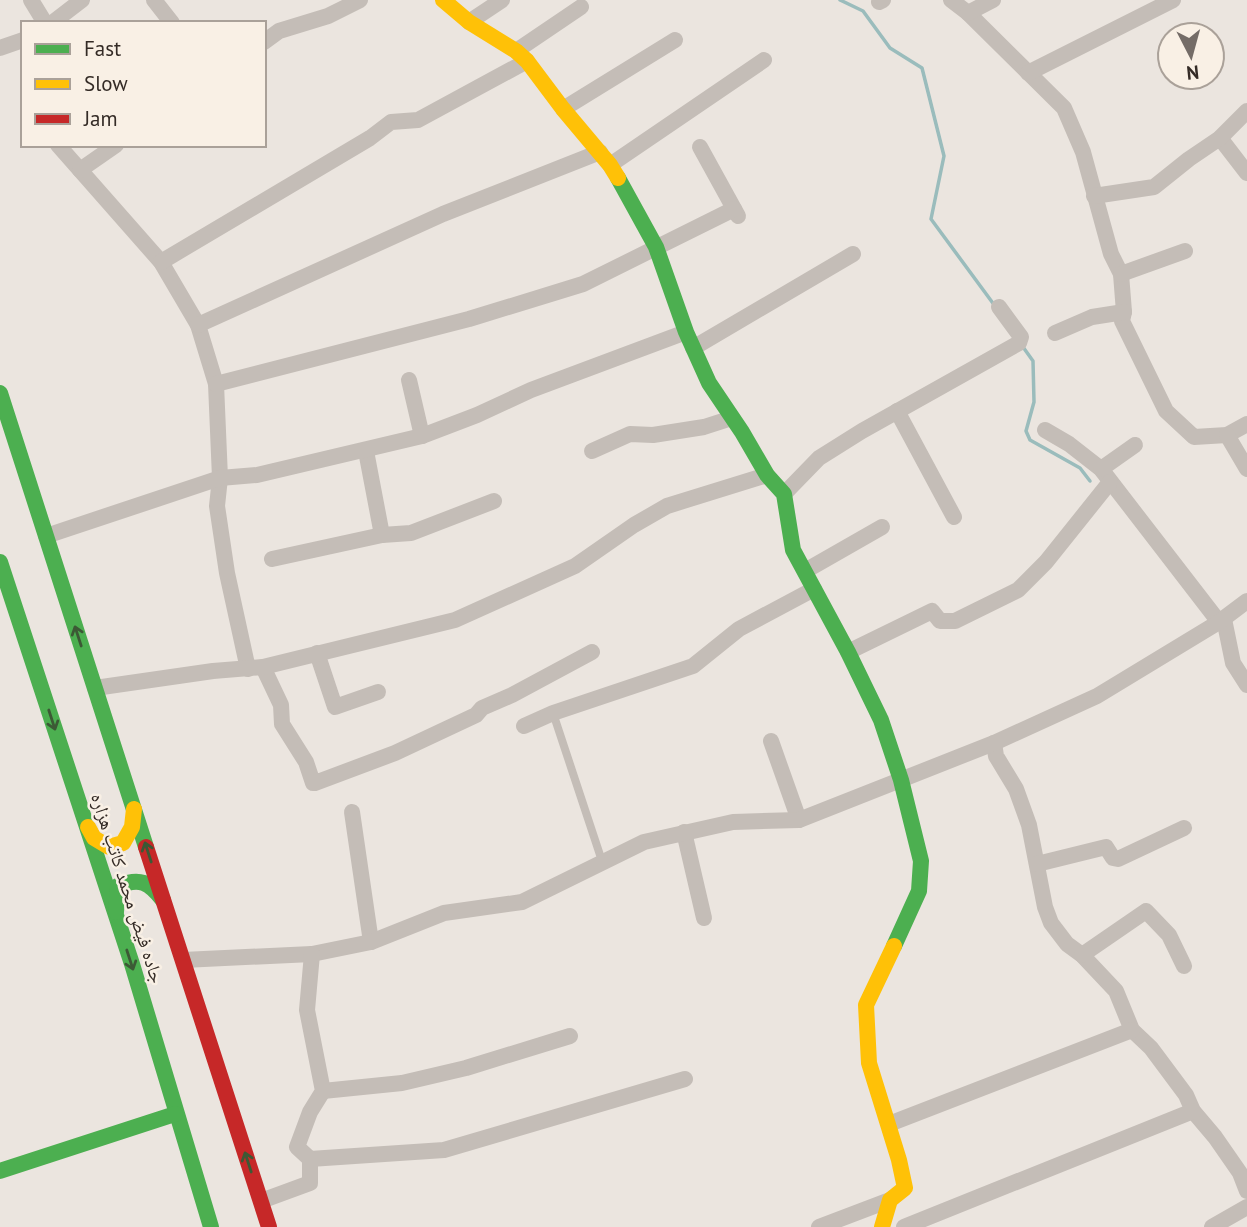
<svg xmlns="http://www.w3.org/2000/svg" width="1247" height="1227" font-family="'PT Sans','Noto Naskh Arabic',sans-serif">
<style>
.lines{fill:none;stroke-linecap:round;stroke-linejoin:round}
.stream{stroke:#9abcbc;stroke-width:3.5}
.lane{stroke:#c4bdb7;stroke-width:8}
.street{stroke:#c4bdb7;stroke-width:16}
.fast{stroke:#4caf50;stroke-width:16}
.slow{stroke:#ffc107;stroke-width:16}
.jam{stroke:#c62828;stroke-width:16}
.oneway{stroke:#3c5935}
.labels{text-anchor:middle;stroke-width:5;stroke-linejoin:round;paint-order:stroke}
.street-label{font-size:19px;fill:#342b26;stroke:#f9f0e5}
</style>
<rect width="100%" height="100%" fill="#ebe5df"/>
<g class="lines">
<g class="stream">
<path d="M840,0L863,11L890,48L922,68L944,156L931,219L995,306"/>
<path d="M1023,347L1033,361L1034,402L1026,431L1030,440L1080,468L1090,481"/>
</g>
<path class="lane" d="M553,713L602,861"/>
<g class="street">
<path d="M31,0L45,23"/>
<path d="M154,0L172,23"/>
<path d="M951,0L968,13L1064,108L1083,152L1111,254L1121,274L1124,312L1122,321L1166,411L1194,437L1227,435L1247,424"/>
<path d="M879,2L883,0"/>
<path d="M968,13L993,0"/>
<path d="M469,22L502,0"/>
<path d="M52,23L82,0"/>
<path d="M264,42L279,31L328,16L360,0"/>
<path d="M0,48L23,40"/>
<path d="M516,51L581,7"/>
<path d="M1028,73L1173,0"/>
<path d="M563,109L675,40"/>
<path d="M1220,138L1247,173"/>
<path d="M58,145L161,262L198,325L216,384L220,478L217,506L227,573L248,669"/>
<path d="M700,147L738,216"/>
<path d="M610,165L764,60"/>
<path d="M80,170L116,145"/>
<path d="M1094,196L1154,187L1189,159L1220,138L1247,111"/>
<path d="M161,262L370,138L391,122L418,120L527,61"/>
<path d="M1121,274L1185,251"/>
<path d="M198,325L443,214L600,152"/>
<path d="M1055,333L1092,317L1124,312"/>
<path d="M693,348L853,254"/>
<path d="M409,380L422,436"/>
<path d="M216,384L469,319L583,284L734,209"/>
<path d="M897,411L954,517"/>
<path d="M1045,430L1069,444L1101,469L1219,622"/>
<path d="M1227,435L1247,469"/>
<path d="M366,451L382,535"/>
<path d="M592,451L630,434L653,435L704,427L732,418"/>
<path d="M1101,469L1135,445"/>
<path d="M784,494L819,458L862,431L1019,343L1021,337L999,307"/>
<path d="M46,536L220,478L257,475L422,436L477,415L531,390L686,332"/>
<path d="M272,559L382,535L411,533L494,501"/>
<path d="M805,571L882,527"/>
<path d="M1224,619L1233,663L1247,685"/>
<path d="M848,652L932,611L940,621H955L1018,590L1046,562L1110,482"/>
<path d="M317,653L335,707L378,692"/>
<path d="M263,667L281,705L282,724L306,762L313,783H315L395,753L476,715L482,708L512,695L592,652"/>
<path d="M95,688L213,671L263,667L455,620L575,566L634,525L667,506L767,475"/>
<path d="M524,726L553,713L693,666L739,629L814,589"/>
<path d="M771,741L799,820"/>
<path d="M994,743L996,756L1016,789L1029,825L1045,907L1051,923L1067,944L1082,955L1116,991L1132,1030L1151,1048L1186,1095L1193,1111L1215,1137L1240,1173L1247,1191"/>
<path d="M352,812L371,942"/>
<path d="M684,832L704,918"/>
<path d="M1037,864L1106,847L1113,858L1118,859L1184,828"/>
<path d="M1082,955L1146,911L1169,935L1184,966"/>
<path d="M183,960L312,954L371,942L444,913L522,902L644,842L733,822L799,820L994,743L1097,696L1219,622L1247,601"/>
<path d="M323,1091L402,1083L466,1068L570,1036"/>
<path d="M889,1124L1132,1030"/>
<path d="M310,1159L444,1150L685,1079"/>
<path d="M261,1201L310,1183V1159L297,1147L310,1112L323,1091L307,1010L312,954"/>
<path d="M819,1227L890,1200"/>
<path d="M904,1227L1193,1111"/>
<path d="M1212,1227L1247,1207"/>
</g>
<g class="fast">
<path d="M618,178L656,247L686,332L709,383L742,432L767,475L784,494L793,550L848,652L881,720L901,780L921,861L919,891L894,946"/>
<path d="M0,393L146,847"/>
<path d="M0,562L132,964L211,1227"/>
<path d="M116,912L118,886C140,877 149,882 163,900"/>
<path d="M0,1171L175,1114"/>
</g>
<g class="slow">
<path d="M443,0L469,22L516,51L527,61L563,109L610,165L618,178"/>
<path d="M88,827L94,838L109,847L123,843L132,827L134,809"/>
<path d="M882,1227L890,1200L905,1188L899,1160L869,1063L866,1005L894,946"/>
</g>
<path class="jam" d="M146,847L269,1227"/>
</g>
<defs><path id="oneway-shaft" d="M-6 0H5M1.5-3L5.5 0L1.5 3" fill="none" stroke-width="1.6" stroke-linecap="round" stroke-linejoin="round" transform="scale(1.75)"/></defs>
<g class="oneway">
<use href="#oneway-shaft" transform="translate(78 636) rotate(-108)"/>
<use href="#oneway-shaft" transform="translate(52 720) rotate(72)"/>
<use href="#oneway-shaft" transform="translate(148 852) rotate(-108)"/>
<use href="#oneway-shaft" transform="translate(130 960) rotate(72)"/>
<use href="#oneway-shaft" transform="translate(248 1162) rotate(-108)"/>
</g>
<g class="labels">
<g class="street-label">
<text transform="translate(128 888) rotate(72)" y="7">جاده فیض محمد کاتب هزاره</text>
</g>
</g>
<rect x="21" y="21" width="245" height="126" fill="#f9f0e5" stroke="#aaa199" stroke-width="2"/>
<rect x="35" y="44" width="35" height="10" fill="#4caf50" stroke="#aaa199" stroke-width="2"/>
<text x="84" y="56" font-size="21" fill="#342b26">Fast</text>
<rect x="35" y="79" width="35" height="10" fill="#ffc107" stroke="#aaa199" stroke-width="2"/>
<text x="84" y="91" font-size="21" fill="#342b26">Slow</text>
<rect x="35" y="114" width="35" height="10" fill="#c62828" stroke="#aaa199" stroke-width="2"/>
<text x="84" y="126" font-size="21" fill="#342b26">Jam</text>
<g transform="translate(1191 56) rotate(174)"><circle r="33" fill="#f9f0e5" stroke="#aaa199" stroke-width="2"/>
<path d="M0-5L12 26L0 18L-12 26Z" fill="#746c67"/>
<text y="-10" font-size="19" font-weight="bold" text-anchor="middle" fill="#342b26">N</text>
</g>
</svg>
